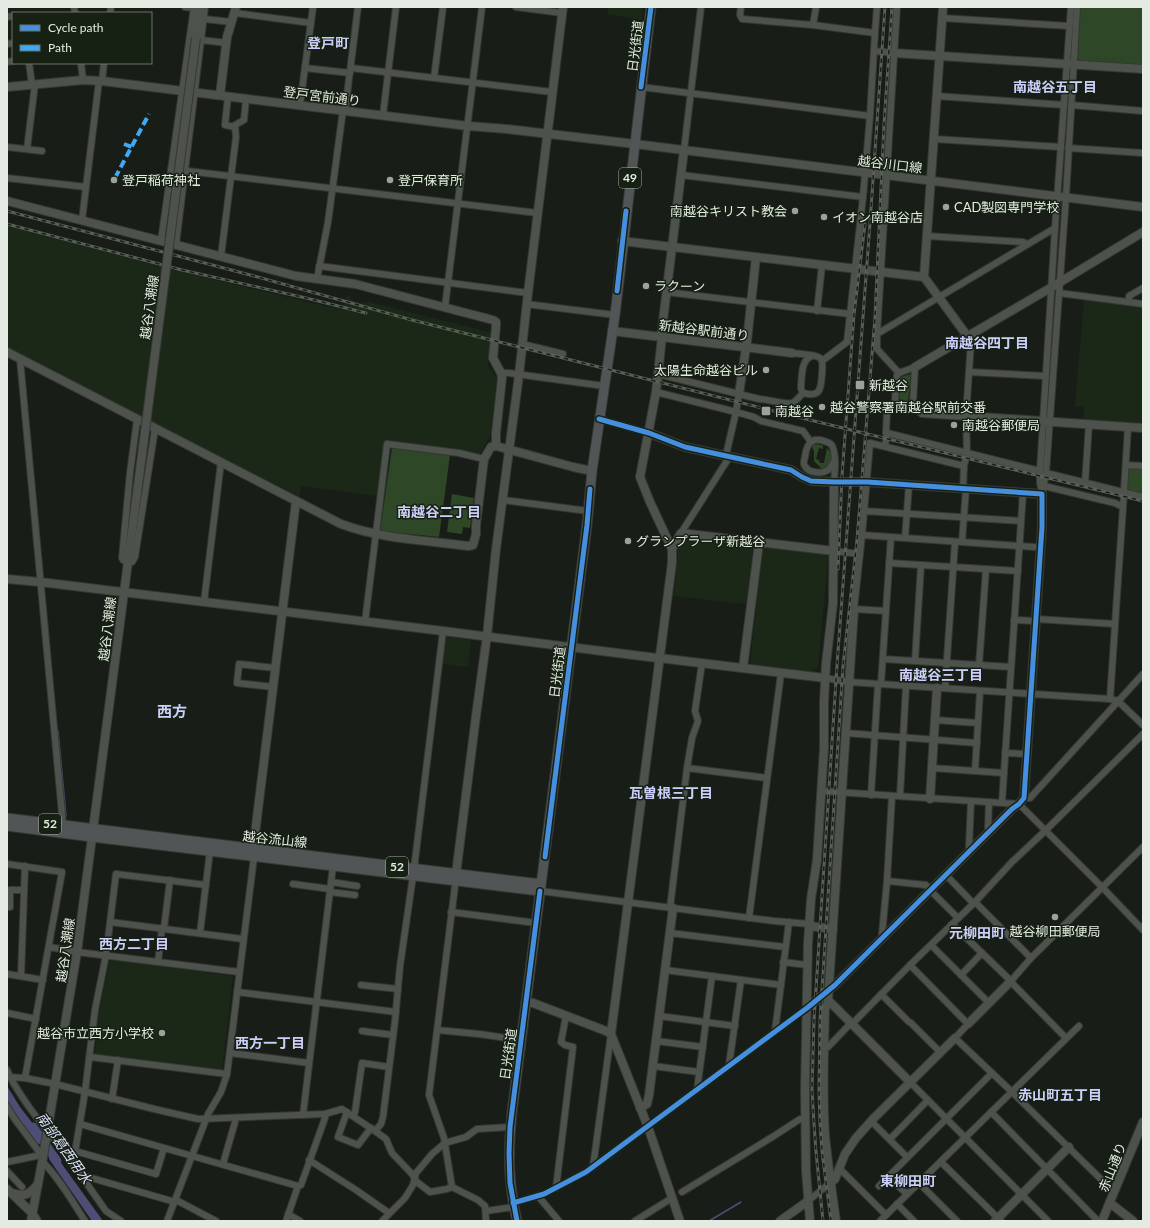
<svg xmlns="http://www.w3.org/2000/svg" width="1150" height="1228" font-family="Lato,'Noto Sans JP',sans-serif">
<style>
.built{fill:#1b2817}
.green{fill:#2e4727}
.water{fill:#4e4d76}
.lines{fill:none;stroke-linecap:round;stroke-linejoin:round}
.stream{stroke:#4e4d76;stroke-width:1.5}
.river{stroke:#4e4d76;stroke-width:9}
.street-casing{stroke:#353833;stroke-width:8}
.secondary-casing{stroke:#353833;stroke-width:10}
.primary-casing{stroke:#353833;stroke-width:11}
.street{stroke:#4e524d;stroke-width:6}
.secondary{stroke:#4e524d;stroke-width:8}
.primary{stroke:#525556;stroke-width:9}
.rail-casing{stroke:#595f58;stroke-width:3}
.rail{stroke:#162114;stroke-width:1.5;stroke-dasharray:4.5;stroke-linecap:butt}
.secondary-bridge-casing{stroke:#353833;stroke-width:10;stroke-linecap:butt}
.secondary-bridge{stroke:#4e524d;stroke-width:8}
.quiet{stroke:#3fa9f5;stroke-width:4;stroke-dasharray:8 4;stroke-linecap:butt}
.cycleway-casing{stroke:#162114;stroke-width:8}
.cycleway{stroke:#468fdf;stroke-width:5}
.poi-dot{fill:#9da39b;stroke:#162114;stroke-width:1.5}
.labels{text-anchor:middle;stroke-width:3;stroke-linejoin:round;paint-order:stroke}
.shield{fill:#162114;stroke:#a6aea4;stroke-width:1}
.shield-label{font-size:12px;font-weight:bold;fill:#e4ebe2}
.street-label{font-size:13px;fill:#e4ebe2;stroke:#162114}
.poi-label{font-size:13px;fill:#e4ebe2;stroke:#162114;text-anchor:start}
.neighbourhood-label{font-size:14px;font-weight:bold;fill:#cdcef9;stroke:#162114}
.water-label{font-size:14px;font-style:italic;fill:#dedffd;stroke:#162114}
.quarter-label{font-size:15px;font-weight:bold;fill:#cdcef9;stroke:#162114}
</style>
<rect width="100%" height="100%" fill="#181e17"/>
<g class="built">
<path d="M608,7H643L642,20L608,14Z"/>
<path d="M7,225L183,272L342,310L346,296L351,297V300L364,303L365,301L493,333L489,361L487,364L497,379L490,437L479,455L422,446L384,442L378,496L301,486L299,496L7,348Z"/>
<path d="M1084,299L1143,307V423L1083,420L1084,407L1075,406Z"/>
<path d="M687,539L753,547L746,604L674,596L678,550L683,542Z"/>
<path d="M763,547L825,554L828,557L818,667L812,671L750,664Z"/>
<path d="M444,637L471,640L468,667L442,664Z"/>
<path d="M110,960L233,976L222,1071L95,1055L99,1012Z"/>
</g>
<g class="green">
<path d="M1080,7H1143V67L1076,62Z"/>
<path d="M911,374L908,402L900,401L899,397L901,377Z"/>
<path d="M814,444L822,445L823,446V449L819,448L816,459L819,460L820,463H824L827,448C834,454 832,464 824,468H821L814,461V451L812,447Z"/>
<path d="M392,448L450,455L439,537L380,531Z"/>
<path d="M1130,467L1143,468V494L1130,491L1127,488L1128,469Z"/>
<path d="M452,494L474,498L470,528L463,527L462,534L447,532Z"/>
</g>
<g class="water">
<path d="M7,1086L20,1107L40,1133L39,1144L36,1143L19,1120L7,1100Z"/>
<path d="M51,1149L103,1221H92L49,1159Z"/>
</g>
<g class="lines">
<g class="stream">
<path d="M58,731L66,816"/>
<path d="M709,1221L741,1202"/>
</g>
<path class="river" d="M33,1127L57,1161"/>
<g class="street-casing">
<g id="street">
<path d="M74,7L75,13"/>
<path d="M185,7L194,8"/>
<path d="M516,7L562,13"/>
<path d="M741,7L740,15L742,19L813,25L875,33L877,7"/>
<path d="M110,13L111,7"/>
<path d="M235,13L311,23"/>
<path d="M7,17L13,16"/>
<path d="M942,18L1069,26"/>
<path d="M204,19L232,22"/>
<path d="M813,25L816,7"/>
<path d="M201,40L227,43"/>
<path d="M7,44L13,43"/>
<path d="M874,51L894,53"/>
<path d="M7,62L13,61"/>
<path d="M29,63L32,85"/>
<path d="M81,63L83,80"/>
<path d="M305,68L350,73"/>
<path d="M351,68L552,92"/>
<path d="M434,78L443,7"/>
<path d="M102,81L104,63"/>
<path d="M641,87L870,116"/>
<path d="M228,96L225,125L235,127"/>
<path d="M936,96L1064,105"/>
<path d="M300,105L313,7"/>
<path d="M1071,105L1143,111"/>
<path d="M345,111L358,7"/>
<path d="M383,115L396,7"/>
<path d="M934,139L1061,147"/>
<path d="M7,147L42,151"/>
<path d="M1068,148L1143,153"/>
<path d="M27,149L35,84"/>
<path d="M684,150L701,7"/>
<path d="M171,169L537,213"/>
<path d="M681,175L863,197"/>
<path d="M7,178L86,187"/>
<path d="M82,220L99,81"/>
<path d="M927,236L1023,242L1027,244"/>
<path d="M161,241L194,7"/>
<path d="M176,244L205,7"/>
<path d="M221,256L236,137L235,125L244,120L246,99"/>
<path d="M319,266L528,293"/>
<path d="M317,279L328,222L343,110"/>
<path d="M666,292L850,314"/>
<path d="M1059,293L1143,304"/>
<path d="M1129,302V296L1143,288"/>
<path d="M526,304L615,315"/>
<path d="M445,307L482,7"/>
<path d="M817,311L822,265"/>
<path d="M877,334L897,7"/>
<path d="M522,344L563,354"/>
<path d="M792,353C798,354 816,354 820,358C824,362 822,369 822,374C821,388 821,398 803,393L801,389V386C802,375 801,360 812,356"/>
<path d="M20,359L63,825"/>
<path d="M822,361L847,342L863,197L870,116L875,33"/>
<path d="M915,367L913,403L909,406L898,405L895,400L897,375L899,373Z"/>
<path d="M969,372L1046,376"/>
<path d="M501,373H509L604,386"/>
<path d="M899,373L877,349V334L1055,228"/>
<path d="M658,374L759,399C767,399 789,406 794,402C797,400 800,396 803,393"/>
<path d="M656,392L736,412L739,394"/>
<path d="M599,419L649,433"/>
<path d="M137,420L130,473L122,558L123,560L128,562H132L135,557L155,429"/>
<path d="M887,433L1040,471"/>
<path d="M885,446L887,433H886L887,412L896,403"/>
<path d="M726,455L736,412L754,417L761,421L803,431L811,442"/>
<path d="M1126,465L1143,466"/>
<path d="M1046,473L1143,497"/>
<path d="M834,482C835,472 837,452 831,444C815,436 807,439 805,457C804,460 803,464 805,466C808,473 822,474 828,470C832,467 833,463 835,459"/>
<path d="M1085,483L1089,424"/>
<path d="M1044,486L1115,503L1123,507L1110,699"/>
<path d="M963,489L964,466L967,453L966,415L971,342L968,337"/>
<path d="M1042,492L1040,483V471L1055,228L1071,7"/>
<path d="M1042,494L1046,473L1066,197L1077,7"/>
<path d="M503,500L588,511"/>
<path d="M1123,507L1128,427"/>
<path d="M864,511L1021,521"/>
<path d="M681,533L730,456"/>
<path d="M862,535L1034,547"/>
<path d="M905,538L909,485"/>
<path d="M962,542L966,489"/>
<path d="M834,551L860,554"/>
<path d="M889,563L1018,571"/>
<path d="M204,602L221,462"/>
<path d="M886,611L854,609L862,535L870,443L964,466"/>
<path d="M1036,619L1115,624"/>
<path d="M1014,620L1035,621"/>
<path d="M365,622L387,444L459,453L484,459"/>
<path d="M883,659L1011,667"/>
<path d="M915,661L921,565"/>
<path d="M979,665L986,569"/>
<path d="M825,678L849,682L1110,699L1118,701L1143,725"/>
<path d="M881,684L891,537"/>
<path d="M273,687L237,683L239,664L275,668"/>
<path d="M945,688L955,542"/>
<path d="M935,720L978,723"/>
<path d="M845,733L977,743"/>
<path d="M1005,753L1026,754"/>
<path d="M687,768L767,778"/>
<path d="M932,768L1004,773"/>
<path d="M975,771L980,691"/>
<path d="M821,791L1019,804L1102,887L1143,930"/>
<path d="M871,795L878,684"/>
<path d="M900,796L906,686"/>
<path d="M1024,798H1030L1143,674"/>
<path d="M989,802L988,828L990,831"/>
<path d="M1002,802L1023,493"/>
<path d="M971,851L969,847L971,801"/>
<path d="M7,864L62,872L25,1078"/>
<path d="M414,869L443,631"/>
<path d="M946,875L973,903"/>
<path d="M456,878L429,1095L444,1138L452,1187L478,1200L485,1206L486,1221"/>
<path d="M887,881L926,885L931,890"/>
<path d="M331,882L357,886"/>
<path d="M293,884L330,889"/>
<path d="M540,891L774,921L809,924"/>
<path d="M931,891L958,918"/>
<path d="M330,892L355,895"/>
<path d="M975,902L1031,958"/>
<path d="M7,907H10V890H24"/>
<path d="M670,908L687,768L692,738L698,721L695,711L702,663"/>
<path d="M451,912L536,923"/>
<path d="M749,918L781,673"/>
<path d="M110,922L243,939"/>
<path d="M952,924L1011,981L1031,958L1143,847"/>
<path d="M164,928L170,880"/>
<path d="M200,933L210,851"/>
<path d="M670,933L785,947"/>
<path d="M885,937L882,934L887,881L892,796"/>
<path d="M931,945L989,1003"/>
<path d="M49,947L77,952L239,972"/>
<path d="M158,962L162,928"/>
<path d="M783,962L807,965"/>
<path d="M665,970L781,985"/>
<path d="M7,974L43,980"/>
<path d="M961,975L982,953"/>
<path d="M21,976L25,866"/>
<path d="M1010,981L1066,1038"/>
<path d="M361,985L398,989"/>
<path d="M237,992L396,1012"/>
<path d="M881,994L909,1022"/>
<path d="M7,1013L36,1019"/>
<path d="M659,1016L735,1026"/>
<path d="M911,1023L940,1052"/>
<path d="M852,1024L910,965"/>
<path d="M437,1030L479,1034L521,1040"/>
<path d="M362,1031L393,1035"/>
<path d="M775,1031L789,922"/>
<path d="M656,1041L703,1047"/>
<path d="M824,1048L828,1047L851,1023"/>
<path d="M230,1053L309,1063"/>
<path d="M90,1057L227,1074"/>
<path d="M729,1065L741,980"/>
<path d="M653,1066L699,1072"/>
<path d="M7,1070C12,1083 21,1095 29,1107C43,1126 58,1145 73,1164"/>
<path d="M7,1077L25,1078L55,1084L154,1109L198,1119L325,1114L342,1109L375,1131L386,1139L392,1153L412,1174L417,1182L430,1192L447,1189L452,1187"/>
<path d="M910,1082L1048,1221"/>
<path d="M697,1090L712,976"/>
<path d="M112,1099L118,1060"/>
<path d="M7,1106L14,1118L43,1157"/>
<path d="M347,1112L338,1137L358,1145L371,1128"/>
<path d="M991,1112L1098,1221"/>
<path d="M303,1115L333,866"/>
<path d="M353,1116L355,1112L362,1063L389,1067"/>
<path d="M871,1121L907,1157"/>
<path d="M80,1124L298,1186"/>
<path d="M375,1131L381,1124L383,1117L395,1021L400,966L413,876"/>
<path d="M890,1139L928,1100"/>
<path d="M75,1151L156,1174L164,1148"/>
<path d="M309,1160L356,1190L389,1213"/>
<path d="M42,1161C59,1178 72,1201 85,1221"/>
<path d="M7,1162L41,1155"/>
<path d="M941,1162L1001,1221"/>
<path d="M223,1164L235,1122V1118"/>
<path d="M593,1167L611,1034"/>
<path d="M839,1168L886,1215"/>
<path d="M7,1171L22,1187"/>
<path d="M81,1175L175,1202"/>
<path d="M888,1176L907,1194"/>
<path d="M919,1183L957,1221"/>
<path d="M879,1186L992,1073"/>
<path d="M556,1188L573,1047L565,1045L561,1042L566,1016"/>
<path d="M682,1192L774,1136L800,1119H806"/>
<path d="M1114,1192L1011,1091L955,1038L968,1024L910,965L975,902L1012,862L1045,831L1143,734"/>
<path d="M538,1196L559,1221"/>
<path d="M176,1200L216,1221"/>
<path d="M808,1201L830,1183"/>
<path d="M513,1203L544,1194L586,1172L807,1008"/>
<path d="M897,1204L914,1221"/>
<path d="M486,1211L514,1207"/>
<path d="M288,1214L300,1221"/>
<path d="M121,1221L106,1211L73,1164L85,1092L95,1010L106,955L116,874L206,885"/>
<path d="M167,1221L208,1114L221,1092L227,1074L254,857"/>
<path d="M286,1221L298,1186L301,1185L325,1118V1114"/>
<path d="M382,1221L405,1198L413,1185L416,1173L432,1154L445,1143L466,1137L477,1129L510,1127"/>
<path d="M635,1221L672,1198"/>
<path d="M880,1221L1079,1026"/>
</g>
</g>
<g class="secondary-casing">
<g id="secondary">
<path d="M943,7L924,277L968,337"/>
<path d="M196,38L199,7"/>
<path d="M894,53L1143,69"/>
<path d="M7,87L83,80L102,81L468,126L507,129L635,144L1143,207"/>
<path d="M220,95L227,37L236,7"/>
<path d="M7,201L296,276L355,284L493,320L496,322V326L493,358L501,373L502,378L496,433V446"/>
<path d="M622,241L924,277"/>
<path d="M612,331L792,353"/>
<path d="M661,337L684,150"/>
<path d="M7,352L341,524C381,539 425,540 468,546L473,545L476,534V525L484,459L491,447L496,446L573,467L592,471"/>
<path d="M915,367L1052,287L1143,232"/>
<path d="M739,394L747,341L756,257"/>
<path d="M913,403L922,413L1143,428"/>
<path d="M649,433L685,447L791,470L802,477L811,481L834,482H867L1042,494V527L1024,798L1019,804L1012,809L835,985L807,1008"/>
<path d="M672,549L681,533L834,551"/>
<path d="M7,579L40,582L443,631L657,658H659L825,678"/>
<path d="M854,609L828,1000L910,1082"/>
<path d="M743,668L759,543"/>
<path d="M930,799L937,688"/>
<path d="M254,854V842L296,501"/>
<path d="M456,874L476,716L487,636L496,549L519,375L528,293L563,7"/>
<path d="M809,926L833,929"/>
<path d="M526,1002L533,1003L606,1031L611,1034L648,1127L680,1221"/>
<path d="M830,1003L827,1005L825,1008C824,1051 822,1094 825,1136C828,1165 832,1193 836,1221"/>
<path d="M968,1024L1011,981"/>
<path d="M611,1034L672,563V549L650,502L640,477L656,392L662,337"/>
<path d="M640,1108L647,1104L649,1095L673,908"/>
<path d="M830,1183L835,1179L845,1154L856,1138L874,1118L955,1038"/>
<path d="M7,1189L32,1213L37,1221"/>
<path d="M12,1193C25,1197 29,1195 38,1184"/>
<path d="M1110,1203L1133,1221"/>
<path d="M31,1221L43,1157L77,952L137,493"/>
<path d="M780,1221L808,1201"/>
<path d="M810,1221L806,1171L805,1090L808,943L811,899L817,860L824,748V702L826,664L833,603L834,482"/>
<path d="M995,1221L1069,1147"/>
<path d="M1102,1221L1143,1122"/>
</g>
</g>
<g class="primary-casing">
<g id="primary">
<path d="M7,818L541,884"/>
<path d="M7,826L92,837L540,891"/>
<path d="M517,1221C508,1182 508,1152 512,1112L587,525L592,471L615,315L651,7"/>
</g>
</g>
<use href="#street" class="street"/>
<use href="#secondary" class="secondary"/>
<use href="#primary" class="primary"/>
<g class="rail-casing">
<g id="rail">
<path d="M7,211L254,276L412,320L810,420L1143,501"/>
<path d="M7,224L182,270L306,298L366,313"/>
<path d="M838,569L842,476L854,314L865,224"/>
<path d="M823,1221L816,1152L814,1124L812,1090L814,1020L837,665L870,223L885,7"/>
<path d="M831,1221L822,1151L820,1123L819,1090L820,1020L843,666L857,540L875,317L884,124L892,7"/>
</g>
</g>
<use href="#rail" class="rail"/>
<g class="secondary-bridge-casing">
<path id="secondary-bridge" d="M137,493L196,38"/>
</g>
<use href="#secondary-bridge" class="secondary-bridge"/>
<g class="quiet">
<path d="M124,144L132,147"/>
<path d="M115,178L149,114"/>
</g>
<g class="cycleway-casing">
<g id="cycleway">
<path d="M641,87L651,7"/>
<path d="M617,291L626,211"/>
<path d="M545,857L587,525L590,489"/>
<path d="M513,1203L544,1194L586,1172L807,1008L835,985L1012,809L1019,804L1024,798L1042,527V494L867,482H834L811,481L802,477L791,470L685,447L649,433L599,419"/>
<path d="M517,1221L510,1183L509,1153L510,1127L540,891"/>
</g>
</g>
<use href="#cycleway" class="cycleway"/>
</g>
<g class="poi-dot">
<circle cx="114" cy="180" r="4"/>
<circle cx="390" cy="180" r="4"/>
<circle cx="946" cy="207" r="4"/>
<circle cx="795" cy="211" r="4"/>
<circle cx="824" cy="217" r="4"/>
<circle cx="646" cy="286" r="4"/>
<circle cx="766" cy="370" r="4"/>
<rect x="855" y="380" width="10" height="10" rx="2"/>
<circle cx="822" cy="407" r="4"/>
<rect x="761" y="406" width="10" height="10" rx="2"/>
<circle cx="954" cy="425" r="4"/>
<circle cx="628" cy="541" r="4"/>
<circle cx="1055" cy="917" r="4"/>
<circle cx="162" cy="1033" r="4"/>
</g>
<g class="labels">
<g class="shield">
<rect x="619" y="168" width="22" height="20" rx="3"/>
<rect x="39" y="814" width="22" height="20" rx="3"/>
<rect x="386" y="857" width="22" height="20" rx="3"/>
</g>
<g class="shield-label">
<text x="630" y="182">49</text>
<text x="50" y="828">52</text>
<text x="397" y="871">52</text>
</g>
<g class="street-label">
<text transform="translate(635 46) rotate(-83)" y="5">日光街道</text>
<text transform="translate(322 96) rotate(7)" y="5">登戸宮前通り</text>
<text transform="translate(890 164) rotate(7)" y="5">越谷川口線</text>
<text transform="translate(149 307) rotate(-82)" y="5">越谷八潮線</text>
<text transform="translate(704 330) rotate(7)" y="5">新越谷駅前通り</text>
<text transform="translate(107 629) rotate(-83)" y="5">越谷八潮線</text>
<text transform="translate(557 672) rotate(-83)" y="5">日光街道</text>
<text transform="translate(275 839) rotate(6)" y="5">越谷流山線</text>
<text transform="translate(65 950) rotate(-82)" y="5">越谷八潮線</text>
<text transform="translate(508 1054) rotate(-82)" y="5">日光街道</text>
<text transform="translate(1112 1167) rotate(-68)" y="5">赤山通り</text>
</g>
<g class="poi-label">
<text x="122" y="185">登戸稲荷神社</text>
<text x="398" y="185">登戸保育所</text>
<text x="954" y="212">CAD製図専門学校</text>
<text x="787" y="216" text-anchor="end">南越谷キリスト教会</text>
<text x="832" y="222">イオン南越谷店</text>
<text x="654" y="291">ラクーン</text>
<text x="758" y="375" text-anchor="end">太陽生命越谷ビル</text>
<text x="869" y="390">新越谷</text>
<text x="830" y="412">越谷警察署南越谷駅前交番</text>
<text x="775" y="416">南越谷</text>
<text x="962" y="430">南越谷郵便局</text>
<text x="636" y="546">グランプラーザ新越谷</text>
<text x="1055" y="936" text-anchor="middle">越谷柳田郵便局</text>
<text x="154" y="1038" text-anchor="end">越谷市立西方小学校</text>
</g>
<g class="neighbourhood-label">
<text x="328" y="48">登戸町</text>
<text x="1055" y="92">南越谷五丁目</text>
<text x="987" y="348">南越谷四丁目</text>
<text x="439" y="517">南越谷二丁目</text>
<text x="941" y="680">南越谷三丁目</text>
<text x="671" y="798">瓦曽根三丁目</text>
<text x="977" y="938">元柳田町</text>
<text x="134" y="949">西方二丁目</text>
<text x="270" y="1048">西方一丁目</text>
<text x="1060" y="1100">赤山町五丁目</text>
<text x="908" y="1186">東柳田町</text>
</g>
<g class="water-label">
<text transform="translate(64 1148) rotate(55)" y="5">南部葛西用水</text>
</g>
<g class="quarter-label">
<text x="172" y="717">西方</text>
</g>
</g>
<rect width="1150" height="1228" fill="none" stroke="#e4ebe2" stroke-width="16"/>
<rect x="12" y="12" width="140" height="52" fill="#162114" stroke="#687266"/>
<rect x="20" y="25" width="20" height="6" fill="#468fdf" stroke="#687266"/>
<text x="48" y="32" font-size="12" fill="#e4ebe2">Cycle path</text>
<rect x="20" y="45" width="20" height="6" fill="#3fa9f5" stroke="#687266"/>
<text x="48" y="52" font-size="12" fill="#e4ebe2">Path</text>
</svg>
